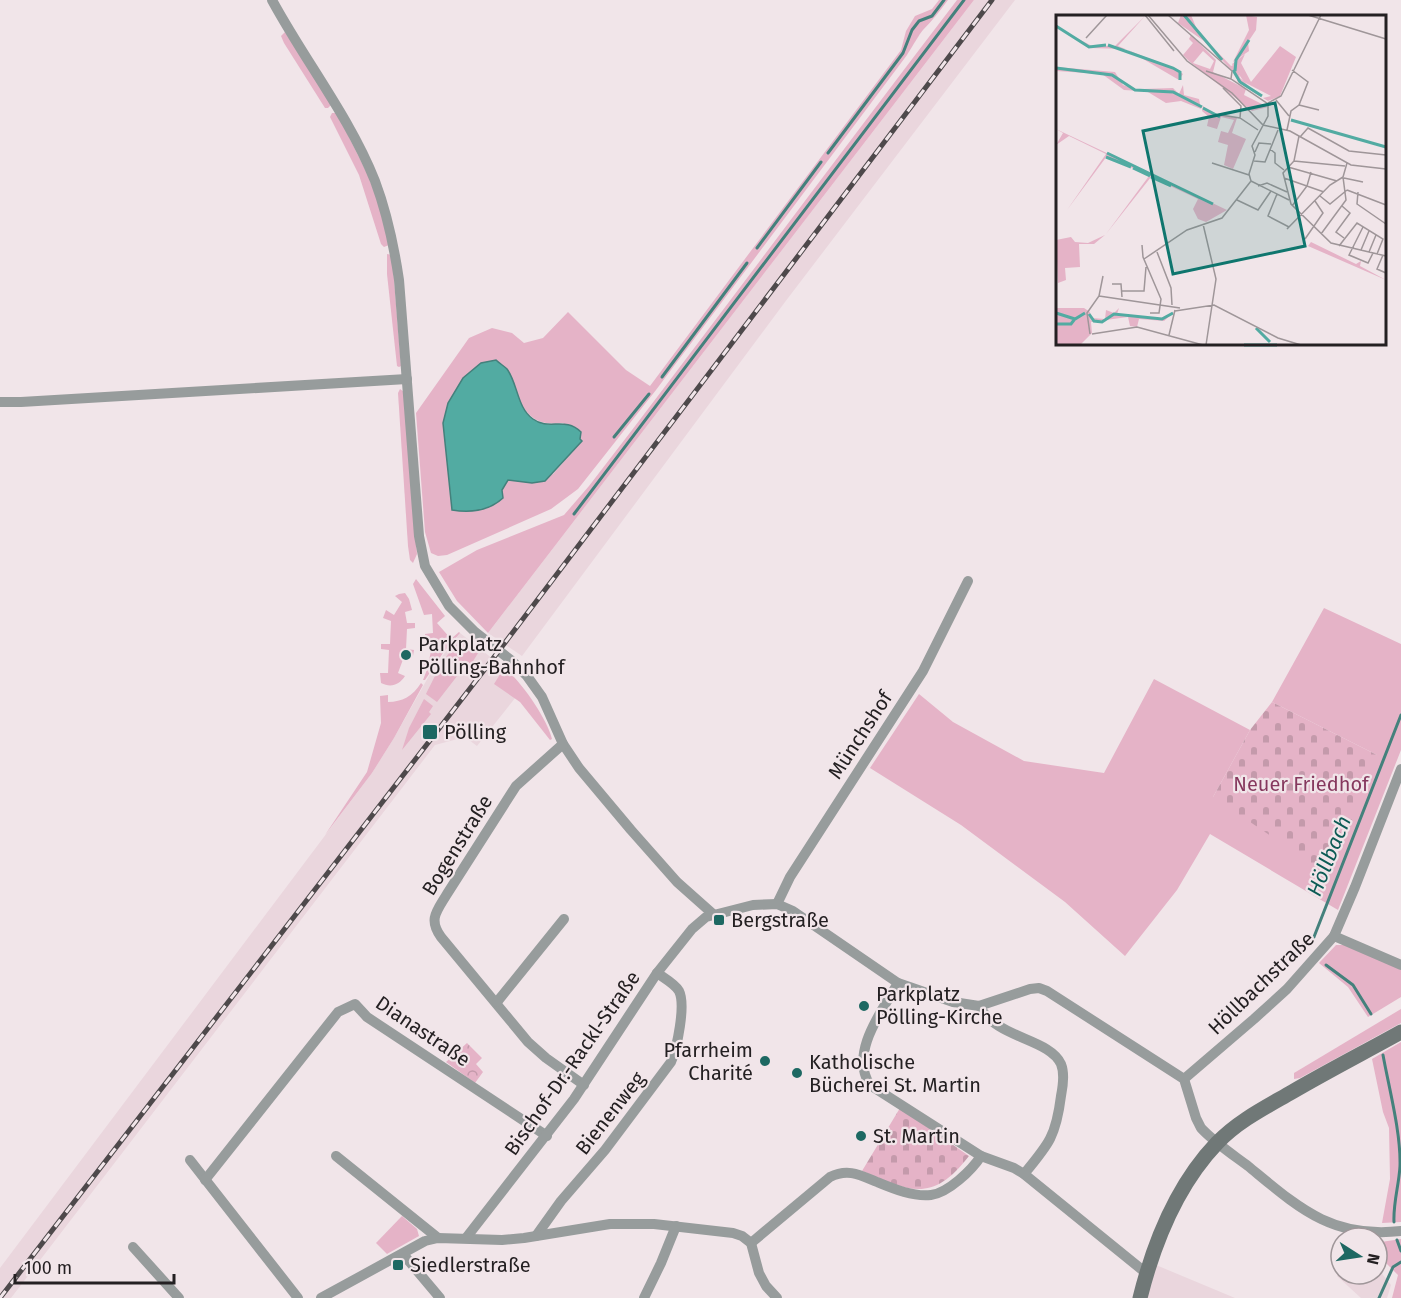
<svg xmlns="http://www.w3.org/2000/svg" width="1401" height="1298" font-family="'Fira Sans',sans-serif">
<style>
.built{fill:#ead6dd}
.grass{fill:#e5b3c7;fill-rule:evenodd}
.cemetery{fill:url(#cemetery-stones)}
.park{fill:url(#park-crowns)}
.water{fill:#52aba2;stroke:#44817c;stroke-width:1.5}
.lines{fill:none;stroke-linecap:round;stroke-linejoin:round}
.stream{stroke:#44817c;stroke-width:3}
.street{stroke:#979c9c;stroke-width:10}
.secondary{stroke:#707877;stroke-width:15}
.rail-casing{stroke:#4e494b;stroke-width:5}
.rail{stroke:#f1e5e9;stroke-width:3;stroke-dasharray:9;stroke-linecap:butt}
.poi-dot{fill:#1d6862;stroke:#f1e5e9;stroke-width:2}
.labels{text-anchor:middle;stroke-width:4.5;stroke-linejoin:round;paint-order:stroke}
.poi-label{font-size:20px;fill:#242022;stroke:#f1e5e9;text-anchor:start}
.street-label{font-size:20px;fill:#242022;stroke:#f1e5e9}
.park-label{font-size:20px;fill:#86385e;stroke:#f1e5e9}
.water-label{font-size:21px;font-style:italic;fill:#0d5b55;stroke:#f1e5e9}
.inset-river{fill:none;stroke:#52aba2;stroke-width:3}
.inset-road{fill:none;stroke:#9f9699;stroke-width:1.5}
.view{fill:#0f766e;fill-opacity:0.15;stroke:#0f766e;stroke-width:3}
.inset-edge{fill:none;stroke:#242022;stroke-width:3}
</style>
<defs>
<pattern id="cemetery-stones" width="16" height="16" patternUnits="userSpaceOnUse" patternTransform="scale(1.5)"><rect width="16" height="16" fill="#e5b3c7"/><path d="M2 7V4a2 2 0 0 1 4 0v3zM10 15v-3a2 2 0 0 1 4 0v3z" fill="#c49aab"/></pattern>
<pattern id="park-crowns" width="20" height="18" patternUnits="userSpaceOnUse" patternTransform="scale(1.5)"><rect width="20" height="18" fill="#e5b3c7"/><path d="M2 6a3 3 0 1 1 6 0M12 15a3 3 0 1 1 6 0" fill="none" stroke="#c49aab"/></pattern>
</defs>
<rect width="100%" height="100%" fill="#f1e5e9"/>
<g class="built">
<path d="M974,0H1015L785,302L522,656L488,633Z"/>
<path d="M460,633L507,670L523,688L477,746L465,737L435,745L11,1298H0V1268L372,773L394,738L434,667Z"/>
<path d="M1377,1263L1383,1275L1391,1285L1387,1298H1361L1337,1276L1341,1271V1274H1377Z"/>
<path d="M1156,1265L1235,1298H1147Z"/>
</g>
<g class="grass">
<path d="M939,0H948C940,11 932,21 923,30C920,33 911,49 907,55L656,390L578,489L551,509L447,555L438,556L431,553L425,532L416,413L469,338L492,328L512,333L524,343L543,338L568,312L626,370L650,386L901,50L906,31L915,16L932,9ZM507,369C520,399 523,429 563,423L582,441L553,474L532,483L508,480L502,490Z"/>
<path d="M957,0H974L488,633L457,601L439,572L477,550L564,515L589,486C713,325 834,161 957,0Z"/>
<path d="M285,32L332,104L328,108H325L284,43L281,36Z"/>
<path d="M332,113H337L368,175L379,205L389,245L384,247L381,244L359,175L330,117Z"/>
<path d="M387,254L392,255L401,366L399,367L397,366L387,274Z"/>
<path d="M400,389L404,392L417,554L413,563L410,560L408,546L398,393Z"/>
<path d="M416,579L445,616L437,623L451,639L459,632L460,633L443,653L425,680H423L428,667L420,664L422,659L429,661L433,640L425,639V634L433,633L432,614L424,615L413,584Z"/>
<path d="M405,593L409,599L412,610L405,612L407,623H415V628L407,629L406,649L414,650L413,656L405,654L398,673L405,676C399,685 391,688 381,683L380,673H388L389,650L381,649V644H390L391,621L383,618L386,610L394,615L402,602L395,596L399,594Z"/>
<path d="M1324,608L1401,644V750L1338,910L1210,834L1177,890L1125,956L1065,902L961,825L870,768L919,694L953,722L1024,761L1104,773L1154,679L1250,730L1213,797L1377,755L1272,702Z"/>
<path d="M466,638L480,650L470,666L460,663L457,668L461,671L437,702L426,694C436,675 446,649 466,638Z"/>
<path d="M504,668C520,679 548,720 552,739L550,740L520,702L494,684Z"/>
<path d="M421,683L423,685L394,738L372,773L325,835L367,772L381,723L380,696L388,695V702C402,702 413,696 421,683Z"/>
<path d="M424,699L433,706L429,712L431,714L402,750L409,728Z"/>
<path d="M1336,945H1344L1401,969V997L1368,1017L1348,987L1319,963Z"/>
<path d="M1401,1009V1023L1300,1078L1294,1079V1073Z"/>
<path d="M1401,1042V1222L1382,1223L1390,1179L1389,1128L1383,1112L1372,1059Z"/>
<path d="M402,1216L417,1229L419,1236L387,1254L376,1243Z"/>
<path d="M1401,1239V1298H1392L1398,1275L1384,1261L1381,1242Z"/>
</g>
<g class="cemetery">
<path d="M1272,702L1377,755L1330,876L1213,797L1250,730Z"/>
<path d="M900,1108L969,1156C933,1203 910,1192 862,1171Z"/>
</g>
<path class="park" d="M467,1043L482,1058L476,1064L483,1072L475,1083L446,1062Z"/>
<path class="water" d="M496,360C499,363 504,366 507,369C518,384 517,408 533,419C549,431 565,416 581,432L580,439L582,441L545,481L532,483L508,480L502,490L503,498C489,511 471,513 452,510L443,423L448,403L463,378L481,363Z"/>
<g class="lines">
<g class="stream">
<path d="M828,153L903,53L912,30L919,21L932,16L944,0"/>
<path d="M757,248L821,162"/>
<path d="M662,377L747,263"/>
<path d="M614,437L649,394"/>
<path d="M574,514L964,0"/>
<path d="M1312,942L1401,715"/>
<path d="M1326,965L1353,985L1371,1014"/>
<path d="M1383,1055C1389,1088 1401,1133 1400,1166C1399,1185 1393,1203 1394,1222"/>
<path d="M1397,1240L1401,1251"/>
<path d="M1379,1298L1393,1267L1401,1262"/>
</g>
<g class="street">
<path d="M272,0C305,61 349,116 375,181C387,213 394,246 399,280L419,536L425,566L449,606L475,632L512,661L527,676L542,697L563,744L579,768L631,830L677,882L713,914"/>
<path d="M0,402H21L407,379"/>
<path d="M563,744L516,786L447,894C437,911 428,919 441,937L528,1042L546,1058L584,1085"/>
<path d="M777,904L790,877L923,671L968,581"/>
<path d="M1334,936L1401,965"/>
<path d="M898,983C882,1011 849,1053 870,1085L981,1156L1014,1168L1024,1174L1146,1273"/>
<path d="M497,1002L564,919"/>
<path d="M979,1006C997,1039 1049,1038 1061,1064C1065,1074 1063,1086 1061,1096C1056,1136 1049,1144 1024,1174"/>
<path d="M1184,1079L1254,1019L1287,989L1334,936L1355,887L1401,769"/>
<path d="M336,1156L438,1238"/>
<path d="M190,1160L298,1298"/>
<path d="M205,1180L338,1012L355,1004L367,1017L547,1136"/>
<path d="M536,1236L561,1201L605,1150L671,1062C677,1048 686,1005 679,991C675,984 664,978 657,973"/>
<path d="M466,1238L574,1099L657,973L692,929L706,917L753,905L777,904L793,911L898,983L953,1002L979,1006L1030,989L1039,988L1047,991L1184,1079L1196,1118L1201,1128C1215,1143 1232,1154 1248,1166C1298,1207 1331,1239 1401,1231"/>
<path d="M751,1243L830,1177C848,1168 860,1175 877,1182C894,1189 913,1197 931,1195C948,1193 972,1170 981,1156"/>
<path d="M133,1247L179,1298"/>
<path d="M403,1254L440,1298"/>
<path d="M321,1298L425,1241L438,1238L502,1240L524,1238L610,1224H654L733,1233L742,1236L751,1243L759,1273L766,1286L777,1298"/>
<path d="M644,1298L661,1263L676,1226"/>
</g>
<path class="secondary" d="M1140,1298C1154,1242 1176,1186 1217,1143C1238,1121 1266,1107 1292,1092C1328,1071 1365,1052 1401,1032"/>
<g class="rail-casing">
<path id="rail" d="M0,1298L485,669L992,0"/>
</g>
<use href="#rail" class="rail"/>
</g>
<g class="poi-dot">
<circle cx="406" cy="655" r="6"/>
<rect x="422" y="724" width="16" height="16" rx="3"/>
<rect x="713" y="914" width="12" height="12" rx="3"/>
<circle cx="864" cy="1006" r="6"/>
<circle cx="765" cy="1061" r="6"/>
<circle cx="797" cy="1073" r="6"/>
<circle cx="861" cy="1136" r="6"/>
<rect x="392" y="1259" width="12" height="12" rx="3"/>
</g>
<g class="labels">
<g class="poi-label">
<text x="418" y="651">Parkplatz<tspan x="418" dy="23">Pölling-Bahnhof</tspan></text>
<text x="444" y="739">Pölling</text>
<text x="731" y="927">Bergstraße</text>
<text x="876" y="1001">Parkplatz<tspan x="876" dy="23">Pölling-Kirche</tspan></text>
<text x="753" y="1057" text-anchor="end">Pfarrheim<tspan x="753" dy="23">Charité</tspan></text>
<text x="809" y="1069">Katholische<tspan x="809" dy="23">Bücherei St. Martin</tspan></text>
<text x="873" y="1143">St. Martin</text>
<text x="410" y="1272">Siedlerstraße</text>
</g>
<g class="street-label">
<text transform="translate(860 735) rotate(-57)" y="7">Münchshof</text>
<text transform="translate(457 845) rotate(-58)" y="7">Bogenstraße</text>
<text transform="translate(1261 983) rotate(-44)" y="7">Höllbachstraße</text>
<text transform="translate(423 1031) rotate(34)" y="7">Dianastraße</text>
<text transform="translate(572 1063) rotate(-55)" y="7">Bischof-Dr.-Rackl-Straße</text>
<text transform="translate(610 1113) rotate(-52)" y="7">Bienenweg</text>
</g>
<g class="park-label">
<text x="1301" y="791">Neuer Friedhof</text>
</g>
<g class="water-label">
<text transform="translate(1329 856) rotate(-68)" y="7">Höllbach</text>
</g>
</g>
<g transform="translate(1056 15)">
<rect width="330" height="330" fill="#f1e5e9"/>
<path d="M89,1L62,31L121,55L127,59L123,65L70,34L34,33L0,12L36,31H59ZM135,20L160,45L157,57L190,74L188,80L212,92L196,96L134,47L127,40L137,28L133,24ZM147,36L158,46L154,54L137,48ZM224,31L240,42L224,81L212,86L207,83L215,81L188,67L176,49L189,39L185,48L195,67ZM147,91L156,98L181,103L176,118L190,124L177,154L168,150L172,130L162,127L165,116L172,118L178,105L165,102L161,114L151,111L153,102L146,96ZM0,114L171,195L150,207L142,204L137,194L142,184L95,162L50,219L93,161L51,141L11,195L50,139L13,121L0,130L7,118ZM255,227L300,249L305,246L304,251L330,265L252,231ZM63,293L61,299L67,300L105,303L118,297L108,306L83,304L81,312L74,311L72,302L35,307L36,303L49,304L50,295L58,298Z" fill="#e5b3c7" fill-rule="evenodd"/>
<path d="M125,0H135L142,17L175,51L180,49L184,63L205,82L181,66L182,62L148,26L122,8ZM190,0L201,2L200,15L192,27L193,36L177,47L193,15ZM0,52L59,57L67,70L84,76L68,75L46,59L0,56ZM127,70L128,80L143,84L145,94L125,86L110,88L87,74L117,73L123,79ZM49,220L38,229H23L24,252L9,253L10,265L2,268L0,225L15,222L19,227L32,228ZM0,293H28L34,297L36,318L24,330H0Z" fill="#e5b3c7"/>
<path class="inset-river" d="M128,0L166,45M0,11L33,32L50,30M52,30L117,53L124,57V65M0,53L56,60L79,75L117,77L146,92M177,55L184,67L206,81M179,56L180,45L193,25M147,93L164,102M235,105L330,132M51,138L157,189M50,142L75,152M77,153L94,161M95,162L115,171M0,298L19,304L29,298M33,299L38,306L46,307L58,299L106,304L117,298M0,309H15L18,305M200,313L214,327M188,330H221"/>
<path class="inset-road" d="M89,0L118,36M92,0L131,46L176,78L207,110L234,116L295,150L330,154M112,0L176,56L175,64M252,0L330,24M30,23L51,0M150,56L175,64L212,89V101L196,131L199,140L193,159L195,166M167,73L185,91L184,103M220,85L233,101M212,88L225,81L265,0M243,90L263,95M165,100L184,103L202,115M231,115L235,96L243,90L252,67L236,55M243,121L238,146L227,158L235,189L275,228L330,241M244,122L252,113L293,136L330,140M214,134L219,138V148L228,155M199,137L203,128L215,129M198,146L209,147L222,115M238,146L289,151M156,148L193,160M232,152L281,166M228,163L268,177M288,163L307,167M195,166L233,185M202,171L211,168L231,177M291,175L330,190M302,177L301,189L330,209M221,179L212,201L233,212M264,181L274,189L291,175M181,185L202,195L215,176M236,191L251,171L255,157M286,191L294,198L280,217L288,223M147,209L160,264L150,330M307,212L293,240L312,248L317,238M231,214L274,170L287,162M265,219L290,185L287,162L291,148M249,224L267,198L259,186M86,230L87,242L105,284L103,298H94M283,231L301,208L327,224L321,239M305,235L313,216M101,237L115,273L116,290M313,237L320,220M327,240L321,254L330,258M88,244L131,215L166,203L195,166M56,269H65L66,282M66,276H88L90,252M43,281L124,293M119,296L158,290L222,323L245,330M34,319L31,298L43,281L47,261M36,319L81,312L147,330M113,320L119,295"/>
<path class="view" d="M219,88L249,231L117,259L87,116Z"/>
<rect width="330" height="330" class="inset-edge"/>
</g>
<g transform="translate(1359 1256) rotate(102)"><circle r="28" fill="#f1e5e9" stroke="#9f9699" stroke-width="1.5"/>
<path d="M0-4.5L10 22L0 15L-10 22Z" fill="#1d6862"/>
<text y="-9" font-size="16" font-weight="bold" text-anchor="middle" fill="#242022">N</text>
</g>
<path d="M15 1274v9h159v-9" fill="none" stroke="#242022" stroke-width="3"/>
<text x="24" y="1274" font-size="18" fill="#242022" stroke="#f1e5e9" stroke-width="4.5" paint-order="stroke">100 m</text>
</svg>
